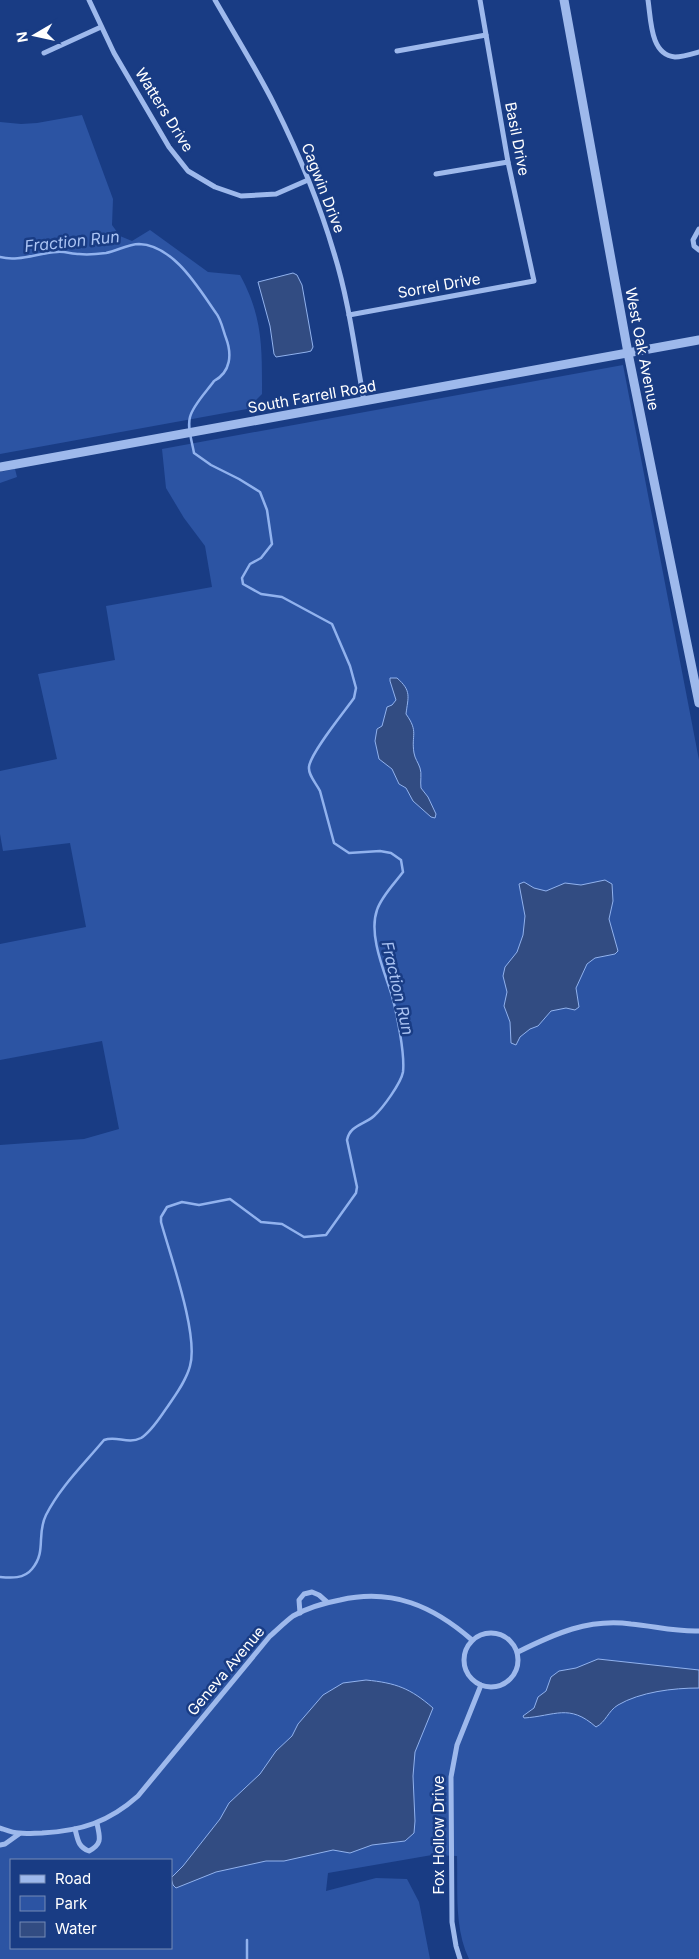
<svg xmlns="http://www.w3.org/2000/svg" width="699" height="1959" font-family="Inter,sans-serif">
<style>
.green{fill:#2c54a3;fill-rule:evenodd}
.water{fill:#324c82;stroke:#91b2ee}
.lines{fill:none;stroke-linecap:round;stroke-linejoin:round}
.stream{stroke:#91b2ee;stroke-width:2.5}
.minor{stroke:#9eb9ec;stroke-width:5}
.tertiary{stroke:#9eb9ec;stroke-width:9}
.labels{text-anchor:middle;stroke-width:5;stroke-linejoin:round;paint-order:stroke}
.street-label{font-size:15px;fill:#fff;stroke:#193c84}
.water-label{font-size:16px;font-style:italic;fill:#aac3f3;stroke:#193c84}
</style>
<rect width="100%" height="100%" fill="#193c84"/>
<g class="green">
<path d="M82,115L113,199L112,225L120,236L132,241L150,230L208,272L240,275C263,317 262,348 262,394L247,409L0,454V122L21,124L37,123Z"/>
<path d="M623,365L699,760V1959H469C454,1928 458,1890 457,1856L432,1855L328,1873L326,1891L376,1878L407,1879L419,1902L430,1959H0V1145L84,1139L119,1129L102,1041L0,1060V944L86,927L70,843L3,851L0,834V771L57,759L38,674L115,660L106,606L212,587L205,546L184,518L166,488L162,449ZM11,1860H171V1948H11Z"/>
<path d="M15,469L17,477L0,483V472Z"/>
</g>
<g class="water">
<path d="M293,273L297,275L302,285L313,347L311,351L307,352L276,357L274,354L270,326L258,282Z"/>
<path d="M390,678H397C412,691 408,697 406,714C419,732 411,735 414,753C415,759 418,762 420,768C422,773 420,782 421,788L428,797L436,814L435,818L431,817L413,801L406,788L399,784L392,769L379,759L375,741L377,729L382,726L387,707L392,705L396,700L390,681Z"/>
<path d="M605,880L612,884L613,901L609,919L618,951L615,954L595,958L587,964L576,988L579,1007L575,1010L566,1008L551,1011L538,1026L530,1029L520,1037L516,1045L511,1043L510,1022L504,1006L507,992L503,976L505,967L517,952L523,935L525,916L519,884L524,882L534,888L546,891L565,883L581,885Z"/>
<path d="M598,1659L699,1670V1688C673,1688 640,1692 618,1705C608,1711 606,1722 596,1727C569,1703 555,1716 524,1718L523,1716L534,1708L538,1697L546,1691L551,1677L559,1671L576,1668Z"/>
<path d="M366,1680C396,1683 410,1688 433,1708L415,1752L413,1776L415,1821L414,1833L405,1841L372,1845L350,1853L333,1850L284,1861H266L216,1872L176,1888L173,1885L171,1878L183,1866L220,1819L229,1803L260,1774L276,1751L292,1736L298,1724L323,1695L343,1683Z"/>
</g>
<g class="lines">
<g class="stream">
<path d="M0,257C18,262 38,253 57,252C64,251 72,254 79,254C88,255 98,254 106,253C117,251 128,244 139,244C174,245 199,289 216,313C221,319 223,330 226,338C232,354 231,372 214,381C207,391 193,405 190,417C187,428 192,441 194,453L211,465L239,479L260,492L267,510L272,544L261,558L250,564L242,578L243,584L261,594L282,597L332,624L350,666L356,688L354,698C345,711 310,753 309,767C308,775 316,783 320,791L334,843L349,853L380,851L391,853L401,860L403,872C394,884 381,897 377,910C368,935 385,973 392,996C397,1014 405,1054 403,1072C401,1083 383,1108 374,1116C364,1125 350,1125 347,1140L357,1187L356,1193L326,1235L304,1237L282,1224L261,1222L230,1199L199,1205L182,1202L167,1207L161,1217V1222C170,1255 199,1335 190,1366C186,1381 176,1394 168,1406C160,1417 152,1431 141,1438C127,1445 117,1435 104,1440C84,1464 60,1487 46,1515C36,1535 47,1551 32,1569C24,1579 11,1578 0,1577"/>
<path d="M247,1959V1940"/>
</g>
<g class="minor">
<path d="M89,0L114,53L169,147L188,171L215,187L241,196L276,194L308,180"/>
<path d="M215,0C235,35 257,70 275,106C298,152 319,202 334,253C349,301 355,352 364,401"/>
<path d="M648,0C651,19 650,55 675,57C682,57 692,54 699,52"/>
<path d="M397,51L486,35"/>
<path d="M44,53L101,27"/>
<path d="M436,174L508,162"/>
<path d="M699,229L693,240L694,246L699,250"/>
<path d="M349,315L534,281L508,162L480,0"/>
<path d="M300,1613L299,1600L304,1594L312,1592L319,1595L327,1602"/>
<circle cx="491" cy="1660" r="27"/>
<path d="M518,1652C554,1634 589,1618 631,1624C654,1626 676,1632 699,1631"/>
<path d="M0,1828C6,1830 13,1833 19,1833C26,1834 35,1833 42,1833C81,1831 109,1822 138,1796L270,1636C277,1630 285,1622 293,1616C307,1608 324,1603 340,1600C392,1588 433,1606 472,1640"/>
<path d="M75,1829C78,1840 78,1847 89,1851C104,1843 99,1836 97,1823"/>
<path d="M0,1845L5,1844L19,1834"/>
<path d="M460,1959L456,1946L452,1922L451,1777L457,1745L481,1685"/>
</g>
<g class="tertiary">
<path d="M564,0L628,353L699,703"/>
<path d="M0,467L699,340"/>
</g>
</g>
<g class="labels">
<g class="street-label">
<text transform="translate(164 110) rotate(58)" y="5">Watters Drive</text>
<text transform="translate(517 139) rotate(79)" y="5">Basil Drive</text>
<text transform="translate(323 188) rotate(69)" y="5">Cagwin Drive</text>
<text transform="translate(439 286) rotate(-10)" y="5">Sorrel Drive</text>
<text transform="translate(642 349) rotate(79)" y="5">West Oak Avenue</text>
<text transform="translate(312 397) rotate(-10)" y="5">South Farrell Road</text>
<text transform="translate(226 1671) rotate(-50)" y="5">Geneva Avenue</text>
<text transform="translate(439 1835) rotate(-90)" y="5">Fox Hollow Drive</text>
</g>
<g class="water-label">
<text transform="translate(72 241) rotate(-6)" y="6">Fraction Run</text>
<text transform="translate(398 988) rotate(77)" y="6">Fraction Run</text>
</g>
</g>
<rect x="10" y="1859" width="162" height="90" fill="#193c84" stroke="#758ab5"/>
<rect x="20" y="1875" width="25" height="8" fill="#9eb9ec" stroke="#758ab5"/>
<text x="55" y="1884" font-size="15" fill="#ffffff">Road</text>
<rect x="20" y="1896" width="25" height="15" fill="#2c54a3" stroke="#758ab5"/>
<text x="55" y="1909" font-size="15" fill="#ffffff">Park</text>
<rect x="20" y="1922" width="25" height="15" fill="#324c82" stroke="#758ab5"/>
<text x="55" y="1934" font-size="15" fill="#ffffff">Water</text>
<g transform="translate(35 35) rotate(261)" stroke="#193c84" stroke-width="4" paint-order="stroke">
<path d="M0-4L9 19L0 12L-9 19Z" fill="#ffffff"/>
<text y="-8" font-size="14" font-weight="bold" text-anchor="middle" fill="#ffffff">N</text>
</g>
</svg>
